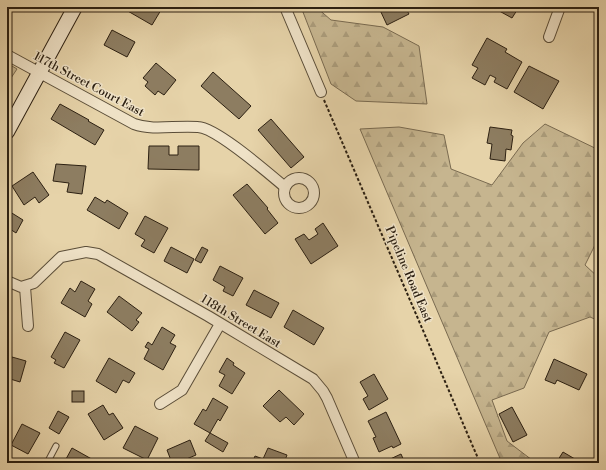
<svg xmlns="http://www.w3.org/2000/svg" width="606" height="470" font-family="'Libre Bodoni',serif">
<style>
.forest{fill:url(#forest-firs);stroke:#796a50}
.building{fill:#8d7d61;stroke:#2c2012}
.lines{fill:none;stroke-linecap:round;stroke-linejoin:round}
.lane-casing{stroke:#5a4d38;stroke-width:7}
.street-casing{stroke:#5a4d38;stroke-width:12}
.secondary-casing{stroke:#2c2012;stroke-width:16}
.path{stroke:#2c2012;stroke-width:2;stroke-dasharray:3 2;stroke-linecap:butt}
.lane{stroke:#efe2c7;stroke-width:5}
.street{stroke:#efe2c7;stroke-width:10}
.secondary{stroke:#efe2c7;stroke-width:14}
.labels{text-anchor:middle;stroke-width:3;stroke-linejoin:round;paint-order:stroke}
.street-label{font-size:12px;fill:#2c2012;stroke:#efe2c7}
</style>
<defs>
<pattern id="forest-firs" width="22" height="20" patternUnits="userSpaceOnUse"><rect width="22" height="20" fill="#c6b58f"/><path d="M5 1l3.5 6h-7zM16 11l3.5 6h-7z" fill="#aa9b7a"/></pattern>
</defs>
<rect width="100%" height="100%" fill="#e6d3a9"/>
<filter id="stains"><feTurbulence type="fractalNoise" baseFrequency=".005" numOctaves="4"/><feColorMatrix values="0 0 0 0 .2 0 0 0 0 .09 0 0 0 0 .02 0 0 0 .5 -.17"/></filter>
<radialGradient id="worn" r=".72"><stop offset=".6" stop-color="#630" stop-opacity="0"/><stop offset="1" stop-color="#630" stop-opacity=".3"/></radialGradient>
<g class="forest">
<path d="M301,7H316L331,20L383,27L419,46L427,104L356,101L331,84Z"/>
<path d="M7,63L17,69L7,84Z"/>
<path d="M545,124L599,150V237L585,265L599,278V321L590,317L549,332L524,388L492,400L507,441L536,463H502L360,129L399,127L444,135L451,169L492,185L523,143Z"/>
</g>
<g class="building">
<path d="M7,7H14L7,19Z"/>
<path d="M128,7H157L161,10L152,25L126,10Z"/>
<path d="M385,7H405L409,14L387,25L380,10Z"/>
<path d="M492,7H519L512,18Z"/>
<path d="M112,30L135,42L127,57L104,45Z"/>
<path d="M487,38L507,49L505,52L522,62L507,89L494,82L496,78L490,75L485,85L472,78L478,68L472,65Z"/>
<path d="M156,63L176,80L164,95L158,91L155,95L145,86L148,82L143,78Z"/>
<path d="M529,66L559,81L543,109L514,92Z"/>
<path d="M213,72L251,106L239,119L201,86Z"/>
<path d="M60,104L89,120L88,121L104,130L95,145L51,119Z"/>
<path d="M271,119L304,157L291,168L258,130Z"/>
<path d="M490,127L512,130L511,135L513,136L511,150L506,149L505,161L490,159L492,144L487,143Z"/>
<path d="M149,146H169V155H178V146H199V170L148,169Z"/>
<path d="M56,164L86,166L82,194L67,192L69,183L53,181Z"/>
<path d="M33,172L49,195L39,203L35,197L24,205L12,186Z"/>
<path d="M247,184L268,208L267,209L278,223L265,234L233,195Z"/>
<path d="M95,197L105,203L107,200L128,213L119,229L87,210Z"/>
<path d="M7,210L23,220L16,233L10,229L7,233Z"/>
<path d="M145,216L168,228L154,253L141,246L145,240L135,234Z"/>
<path d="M323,223L338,246L311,264L295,239L304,234L309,240L318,234L315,229Z"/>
<path d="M171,247L194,259L187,273L164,261Z"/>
<path d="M202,247L208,250L201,263L195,260Z"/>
<path d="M220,266L243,278L233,296L223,291L225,287L213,280Z"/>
<path d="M81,281L95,289L88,301L92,304L85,317L61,303L70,288L75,292Z"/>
<path d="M254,290L279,303L271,318L246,305Z"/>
<path d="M119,296L142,313L136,320L139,322L132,331L107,312Z"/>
<path d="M293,310L324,328L314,345L284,327Z"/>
<path d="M162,327L175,335L170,343L176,346L163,370L144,359L149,349L145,347L148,342L152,345Z"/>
<path d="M65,332L80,340L64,368L54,363L56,360L51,357Z"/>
<path d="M12,357L26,361L20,382L7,378V361L11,362Z"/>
<path d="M109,358L135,373L129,383L123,380L116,393L96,381Z"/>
<path d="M227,358L234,363L233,365L245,373L232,394L219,386L225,375L219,372Z"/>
<path d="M554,359L587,374L579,390L557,380L555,384L545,380Z"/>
<path d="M374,374L388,399L369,410L363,399L368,396L360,382Z"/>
<path d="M279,390L304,414L294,425L286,417L280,422L263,406Z"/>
<rect x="72" y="391" width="12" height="11"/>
<path d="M213,398L228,407L220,421L218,419L210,433L194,424L203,409L206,411Z"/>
<path d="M103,405L109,415L113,413L123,428L104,440L88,414Z"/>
<path d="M512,407L527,435L513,442L499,414Z"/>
<path d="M58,411L69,417L59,434L49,428Z"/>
<path d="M386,412L401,444L393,448L392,446L379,452L373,438L376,437L368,421Z"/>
<path d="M22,424L40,433L28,454L11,445Z"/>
<path d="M135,426L158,438L147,460L123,448Z"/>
<path d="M210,433L228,443L223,452L205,441Z"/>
<path d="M190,440L196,455L177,463H172L167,450Z"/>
<path d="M72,448L97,462L96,463H73L66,459Z"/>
<path d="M268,448L287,455L284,463H252L255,456L263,459Z"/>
<path d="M563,452L580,462L579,463H556Z"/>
<path d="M401,454L405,463H387L386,461Z"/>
</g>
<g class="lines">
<g class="lane-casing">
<path id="lane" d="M47,463L56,446"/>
</g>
<g class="street-casing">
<g id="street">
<path d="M285,7L321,92"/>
<path d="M549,37L560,7"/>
<path d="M7,55L134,124C154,131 176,125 198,127C217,128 268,173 285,187"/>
<circle cx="299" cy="193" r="15"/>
<path d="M7,281L21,287L34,283L61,257L86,252L98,254L208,316L313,379L323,391L327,398L355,463"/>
<path d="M25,287L28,326"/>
<path d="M160,404L182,390L220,324"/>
</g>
</g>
<g class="secondary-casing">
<path id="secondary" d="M7,132L75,7"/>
</g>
<path class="path" d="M324,100L480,463"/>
<use href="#lane" class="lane"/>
<use href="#street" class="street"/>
<use href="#secondary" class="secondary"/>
</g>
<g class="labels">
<g class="street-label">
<text transform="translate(89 84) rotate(28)" y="4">117th Street Court East</text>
<text transform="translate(409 274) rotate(67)" y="4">Pipeline Road East</text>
<text transform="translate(241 321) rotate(31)" y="4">118th Street East</text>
</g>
</g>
<rect width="606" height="470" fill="none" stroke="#e6d3a9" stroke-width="24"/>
<rect x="8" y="8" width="590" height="454" fill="none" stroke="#2c2012" stroke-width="2"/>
<rect x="12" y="12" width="582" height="446" fill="none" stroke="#2c2012"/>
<rect width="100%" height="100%" filter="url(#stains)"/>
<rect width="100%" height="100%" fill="url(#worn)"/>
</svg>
